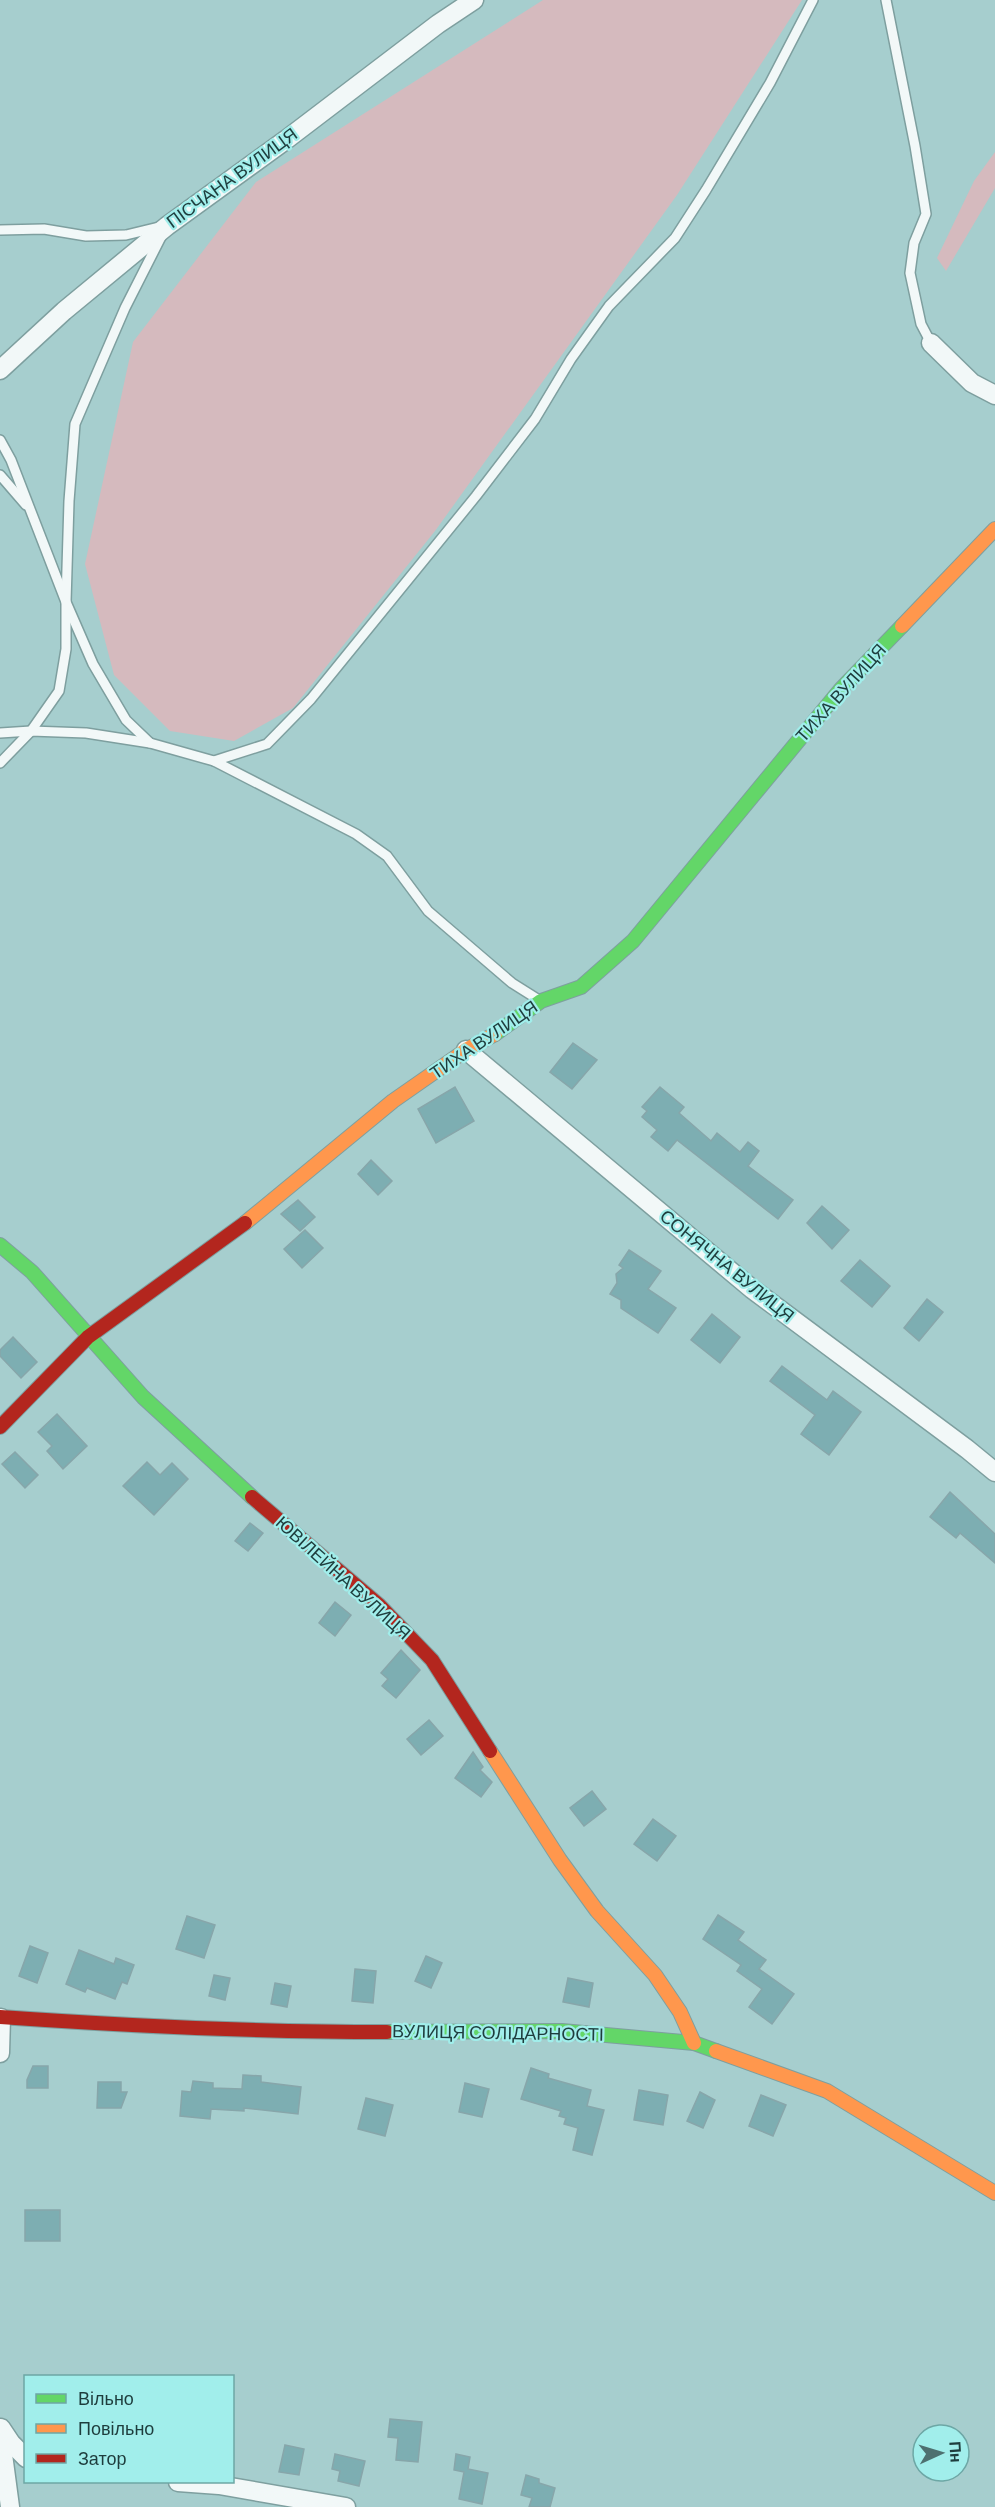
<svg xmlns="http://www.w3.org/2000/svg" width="995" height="2507" font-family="Barlow,sans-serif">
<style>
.green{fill:#d5babe}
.building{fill:#7daeb2;stroke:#87a6aa;stroke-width:1.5}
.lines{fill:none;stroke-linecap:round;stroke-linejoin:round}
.lane-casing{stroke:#7e9f9f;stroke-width:12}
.street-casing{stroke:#7e9f9f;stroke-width:21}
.fast-casing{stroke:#7e9f9f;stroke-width:16}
.slow-casing{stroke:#7e9f9f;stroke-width:16}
.jam-casing{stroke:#7e9f9f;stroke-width:16}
.lane{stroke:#f2f8f8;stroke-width:9}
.street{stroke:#f2f8f8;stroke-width:18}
.fast{stroke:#63d668;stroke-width:14}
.slow{stroke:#ff974d;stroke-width:14}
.jam{stroke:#b3261e;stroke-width:14}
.labels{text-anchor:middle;stroke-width:4.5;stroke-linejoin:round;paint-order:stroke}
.street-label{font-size:18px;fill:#1e3d3d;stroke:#a1eeeb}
</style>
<rect width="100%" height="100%" fill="#a6cece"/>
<g class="green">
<path d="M543,0H802L677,195L435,531L293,708L234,741L170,731L114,675L85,564L133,342L256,182Z"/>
<path d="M995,152V188L946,271L937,258L974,181Z"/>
</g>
<g class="building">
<path d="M573,1043L597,1060L572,1089L550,1072Z"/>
<path d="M455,1087L474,1121L436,1143L418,1109Z"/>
<path d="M660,1087L684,1107L679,1113L711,1141L717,1133L740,1152L748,1142L759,1151L748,1166L793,1200L778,1219L677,1140L668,1151L651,1137L657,1130L642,1117L647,1111L642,1107Z"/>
<path d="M371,1160L392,1181L378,1195L358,1174Z"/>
<path d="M298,1200L315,1217L300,1231L281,1214Z"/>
<path d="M822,1206L849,1230L832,1249L807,1223Z"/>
<path d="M305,1230L323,1248L302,1268L284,1249Z"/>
<path d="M629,1250L661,1271L648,1289L676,1308L658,1333L621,1308V1300L610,1294L617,1283L616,1274L623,1268L619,1265Z"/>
<path d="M860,1260L890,1286L872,1307L841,1281Z"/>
<path d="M927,1299L943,1312L919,1341L904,1328Z"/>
<path d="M712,1314L740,1337L720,1363L691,1340Z"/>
<path d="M13,1337L37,1362L21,1378L0,1356V1350Z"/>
<path d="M782,1366L827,1400L833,1391L861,1412L829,1455L801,1434L815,1415L770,1381Z"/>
<path d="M57,1414L87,1446L63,1469L47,1451L52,1446L38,1432Z"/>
<path d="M15,1452L38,1475L25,1488L2,1464Z"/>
<path d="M147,1462L160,1475L172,1463L188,1479L154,1515L123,1486Z"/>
<path d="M950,1492L995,1534V1563L960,1533L956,1538L930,1517Z"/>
<path d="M250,1523L263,1533L248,1551L235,1541Z"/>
<path d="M335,1602L351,1615L335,1636L319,1623Z"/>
<path d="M401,1650L420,1670L396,1698L382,1686L388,1679L381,1673Z"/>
<path d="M429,1720L443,1736L421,1755L407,1739Z"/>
<path d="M473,1752L483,1767L480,1770L492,1782L481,1797L455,1778Z"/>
<path d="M592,1791L606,1809L584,1826L570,1808Z"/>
<path d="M653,1819L676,1836L657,1861L634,1844Z"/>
<path d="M718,1915L744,1932L738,1940L766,1960L759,1969L794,1994L772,2024L749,2007L762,1989L737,1971L741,1965L703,1939Z"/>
<path d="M187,1916L215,1925L204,1958L176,1949Z"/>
<path d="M30,1946L48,1953L37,1983L19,1976Z"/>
<path d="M79,1950L114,1964L116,1958L134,1965L127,1984L122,1982L115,1999L87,1988L85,1992L66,1984Z"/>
<path d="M426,1956L442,1963L431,1988L415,1981Z"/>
<path d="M355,1969L376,1971L373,2003L352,2001Z"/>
<path d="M214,1975L230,1978L225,2000L209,1996Z"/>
<path d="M568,1978L593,1983L589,2007L563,2002Z"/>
<path d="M275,1983L291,1986L287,2007L271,2004Z"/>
<path d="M33,2066H48V2088H27V2080Z"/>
<path d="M531,2068L549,2074L548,2078L591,2090L587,2106L604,2110L592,2155L573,2150L578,2128L564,2124L566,2118L559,2116L561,2111L521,2099Z"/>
<path d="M243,2075L261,2076V2082L301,2087L298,2114L244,2108V2111L211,2109L210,2119L180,2116L182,2091L191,2092L193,2081L213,2083V2088L242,2089Z"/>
<path d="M98,2082H121V2092H127L121,2108H97Z"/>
<path d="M465,2083L489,2089L482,2117L459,2112Z"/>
<path d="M639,2090L668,2095L663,2125L634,2120Z"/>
<path d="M700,2092L715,2100L703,2128L687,2121Z"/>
<path d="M761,2095L786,2105L773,2136L749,2126Z"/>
<path d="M366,2098L393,2105L385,2136L358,2129Z"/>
<rect x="25" y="2210" width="35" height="31"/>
<path d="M390,2419L422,2422L418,2462L396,2460L398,2438L388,2437Z"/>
<path d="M285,2445L304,2449L299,2475L279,2472Z"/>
<path d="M335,2454L365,2461L359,2486L338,2481L340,2471L332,2469Z"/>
<path d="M456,2454L470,2457L468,2469L488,2473L482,2504L459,2499L464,2472L454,2470Z"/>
<path d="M526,2475L539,2479V2483L555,2488L550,2507H529L532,2498L521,2495Z"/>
</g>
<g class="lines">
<g class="lane-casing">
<g id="lane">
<path d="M886,0L915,146L926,214L914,243L910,273L921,324L931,343"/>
<path d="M0,230L44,229L86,236L126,235L159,227"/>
<path d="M0,440L11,460L66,602V649L59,691L31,731L0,763"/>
<path d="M0,475L26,505"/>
<path d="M0,733L31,731L86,733L150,743L214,761L267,744L311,699L476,496L535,419L571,359L609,306L675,238L706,190L770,83L813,0"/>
<path d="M150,743L126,720L93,664L66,602L69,501L75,424L125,308L161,237"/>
<path d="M214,761L356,834L387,856L428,911L512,983L539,1000"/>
</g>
</g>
<g class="street-casing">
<g id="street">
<path d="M931,343L972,383L995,395"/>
<path d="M0,370L64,311L167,226L287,139L438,24L474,0"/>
<path d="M466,1050L752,1289L967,1449L995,1472"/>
<path d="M0,2053L1,2018"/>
<path d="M1,2428L11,2443L26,2458"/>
<path d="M0,2432L10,2507"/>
<path d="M178,2482L219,2485L346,2507"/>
</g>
</g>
<g class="fast-casing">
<g id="fast">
<path d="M495,1034L541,1001L581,987L633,941L841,689L902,626"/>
<path d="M0,1245L32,1272L143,1397L252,1497"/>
<path d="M387,2032L562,2031L694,2043L716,2051"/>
</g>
</g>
<g class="slow-casing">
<g id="slow">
<path d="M902,626L995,529"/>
<path d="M245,1223L393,1101L466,1050L495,1034"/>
<path d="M490,1751L560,1860L597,1911L655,1975L680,2012L694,2043"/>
<path d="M716,2051L827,2091L995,2193"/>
</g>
</g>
<g class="jam-casing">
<g id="jam">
<path d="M0,1427L88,1337L245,1223"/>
<path d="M252,1497L379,1605L432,1660L490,1751"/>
<path d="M0,2017C129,2026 257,2032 387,2032"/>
</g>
</g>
<use href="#lane" class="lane"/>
<use href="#street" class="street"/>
<use href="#fast" class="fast"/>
<use href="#slow" class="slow"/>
<use href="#jam" class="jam"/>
</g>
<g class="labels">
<g class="street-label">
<text transform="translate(232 178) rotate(-36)" y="6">ПІСЧАНА ВУЛИЦЯ</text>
<text transform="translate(841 693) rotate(-48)" y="6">ТИХА ВУЛИЦЯ</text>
<text transform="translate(484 1040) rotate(-34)" y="6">ТИХА ВУЛИЦЯ</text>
<text transform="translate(727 1266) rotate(39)" y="6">СОНЯЧНА ВУЛИЦЯ</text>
<text transform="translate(343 1578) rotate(42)" y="6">ЮВІЛЕЙНА ВУЛИЦЯ</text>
<text transform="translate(498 2033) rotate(1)" y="6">ВУЛИЦЯ СОЛІДАРНОСТІ</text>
</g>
</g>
<rect x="24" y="2375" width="210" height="108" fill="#a1eeeb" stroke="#6da7a5" stroke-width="1.5"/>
<rect x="36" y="2394" width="30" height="9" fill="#63d668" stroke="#6da7a5" stroke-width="1.5"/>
<text x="78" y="2405" font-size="18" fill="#1e3d3d">Вільно</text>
<rect x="36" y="2424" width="30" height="9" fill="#ff974d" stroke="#6da7a5" stroke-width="1.5"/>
<text x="78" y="2435" font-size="18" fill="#1e3d3d">Повільно</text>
<rect x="36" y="2454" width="30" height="9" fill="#b3261e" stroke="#6da7a5" stroke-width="1.5"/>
<text x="78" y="2465" font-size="18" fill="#1e3d3d">Затор</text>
<g transform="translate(941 2453) rotate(86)"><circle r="28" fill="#a1eeeb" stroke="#6da7a5" stroke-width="1.5"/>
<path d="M0-4.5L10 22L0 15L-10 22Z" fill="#4e7070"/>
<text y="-9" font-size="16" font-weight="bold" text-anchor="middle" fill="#1e3d3d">Пн</text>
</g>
</svg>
